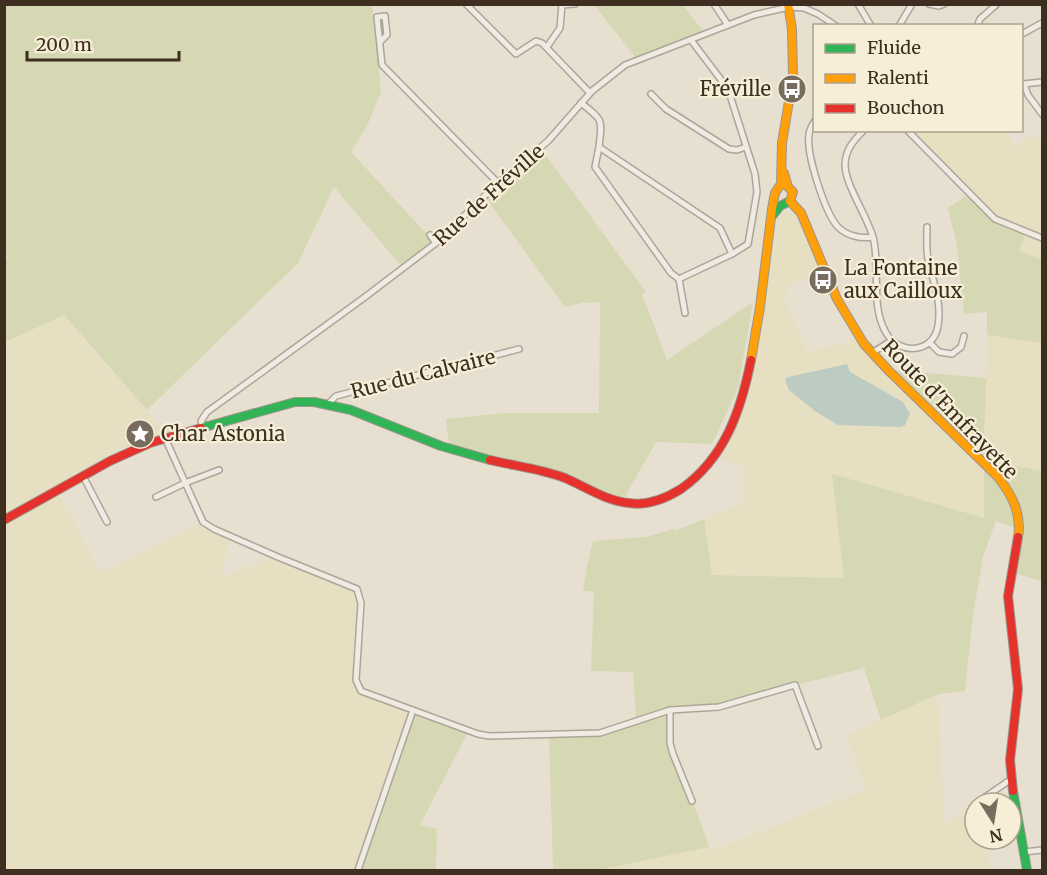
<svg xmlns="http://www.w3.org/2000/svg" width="1047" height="875" font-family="Merriweather,serif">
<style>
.farmland{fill:#e6dfc2}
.green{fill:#d6d7b3}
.water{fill:#bcccc2}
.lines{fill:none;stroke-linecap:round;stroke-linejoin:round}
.street-casing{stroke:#ada599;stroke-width:8}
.fast-casing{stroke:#9c958a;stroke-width:10}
.slow-casing{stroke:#9c958a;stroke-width:10}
.jam-casing{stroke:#9c958a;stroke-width:10}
.street{stroke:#efebe3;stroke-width:5}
.fast{stroke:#30b455;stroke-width:8}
.slow{stroke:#ff9f0a;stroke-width:8}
.jam{stroke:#e5322d;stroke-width:8}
.labels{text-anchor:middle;stroke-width:4.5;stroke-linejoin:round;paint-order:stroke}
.poi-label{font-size:20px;fill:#3d2e20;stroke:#f7eed8;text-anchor:start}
.street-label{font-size:20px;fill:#3d2e20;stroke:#f7eed8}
</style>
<rect width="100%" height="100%" fill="#e7e0d1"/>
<g class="farmland">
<path d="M916,130L1007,131L1016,147L1030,133L1042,144V260L1019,250L995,220L967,195L912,134Z"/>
<path d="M788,210L798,221L821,271L793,284L784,298L807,352L843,344L855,338L885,370L984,465V519L832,474L844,578L712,575L704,519L742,504L745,467L718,458L734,432L750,391L769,250L781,213Z"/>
<path d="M63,315L159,425L170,431L138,441L109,454L56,489L101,573L202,523L230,534L221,577L280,555L353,585L361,592L363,602L358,678L363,689L416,709L361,870H5L4,342Z"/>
<path d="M987,335L1042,343V471L1000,463L990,457L984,439Z"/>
<path d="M938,694L944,824L975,806V839H986L990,870H599L708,847L712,851L865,790L847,735Z"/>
</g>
<g class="green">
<path d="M5,5H372L381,92L367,126L351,152L434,242L402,267L334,187L298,263L147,410L64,315L5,342L4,260L8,257L5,253Z"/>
<path d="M594,5H683L703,31L636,58Z"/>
<path d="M542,150L646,292L642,294L667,360L753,302L738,388L712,444L656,442L623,500L609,496L562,473L449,444L446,419L505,413H599L600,302L582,303L565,307L486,198Z"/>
<path d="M967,195L995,220L1026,234L1019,250L1042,260V343L987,335V312L964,314L957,245L948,208Z"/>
<path d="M893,370L986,378L984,438L993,450L990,457L1000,463L1042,471V581L1017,574L1020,530L996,521L983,557L973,615L965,691L938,694L881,720L864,668L796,685L743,702L672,712V745L711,851L708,847L599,870H553L549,736L603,731L636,720L633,672L591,671L594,591H583L587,567L593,541L646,537L673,529L674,531L704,519L712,575L844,578L832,474L984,518V465Z"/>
<path d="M416,709L469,730L420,825L437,829L436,870H361Z"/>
</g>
<path class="water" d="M847,364L850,372L903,402L910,414L905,425L901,427L838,425L815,411L789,390L785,380L788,377Z"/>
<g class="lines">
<g class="street-casing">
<g id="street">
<path d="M466,4L516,54L536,41L542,43L590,93"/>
<path d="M714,4L728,25"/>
<path d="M858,4L871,26"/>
<path d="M929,4L939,6L944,4"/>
<path d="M562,5L575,4"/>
<path d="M899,26L912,4"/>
<path d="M977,26L980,19L997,4"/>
<path d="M1022,34L1042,23"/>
<path d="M380,42L387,35L385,16L377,17L382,65L498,183"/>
<path d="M547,47L560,28L562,4"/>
<path d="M1023,84L1042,82"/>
<path d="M1024,84L1028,95L1042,114"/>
<path d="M651,94L666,109L729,149L737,150L746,147"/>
<path d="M581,103C604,121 602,119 599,147L720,228L732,254"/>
<path d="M814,122C812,126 809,130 809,135C806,154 825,213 838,227C847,236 861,239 873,237"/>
<path d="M864,130C854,140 845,150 845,165C845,184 867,216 873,237C881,267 870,303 885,331C897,355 933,355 938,326C942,301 933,283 928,259C926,249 927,238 927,227"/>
<path d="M907,130L995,219L1042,238"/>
<path d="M599,147L595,167L671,273L679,279"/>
<path d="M430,235L436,243"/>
<path d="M685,313L679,279L732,254L748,244L757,192L755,174L728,89L691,40"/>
<path d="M930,343L939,352L952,354L961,347L964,336"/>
<path d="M872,353L891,341"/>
<path d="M329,403L336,396L519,349"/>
<path d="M203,427L201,421L207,412L365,297L436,243L498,183L548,141L592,91L625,65L754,15L789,7L804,8L818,14L836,26"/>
<path d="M165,438L203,522L214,529L278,557L357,589L361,603L356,680L361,691L478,734L489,736L600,733L670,710L719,707L795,685L818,746"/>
<path d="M83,476L107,522"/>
<path d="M156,497L185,483L219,470"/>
<path d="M670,710V743L673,754L692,801"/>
<path d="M978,802L1007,782L1011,781"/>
<path d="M1024,852L1042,850"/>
<path d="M358,870L413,710"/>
</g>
</g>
<g class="fast-casing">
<g id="fast">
<path d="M773,215L780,206L790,201"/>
<path d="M201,428L295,402H314L351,410L441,446L490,460"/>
<path d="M1013,791L1027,870"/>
</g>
</g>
<g class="slow-casing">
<g id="slow">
<path d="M784,173L788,187L793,192L790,201"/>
<path d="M790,201L801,213L837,299L864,344L889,371L998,477C1012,495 1022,514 1018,537"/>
<path d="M751,360L760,307L772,209L775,193L781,184L782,143L793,77L792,29L788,4"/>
</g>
</g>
<g class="jam-casing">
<g id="jam">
<path d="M490,460C515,466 542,469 565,478C586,487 606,501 629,503C648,506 665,499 681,489C725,458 741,410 751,360"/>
<path d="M4,520L110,461L150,443L201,428"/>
<path d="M1013,791L1010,760L1018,689L1008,596L1018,537"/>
</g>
</g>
<use href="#street" class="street"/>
<use href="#fast" class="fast"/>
<use href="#slow" class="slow"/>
<use href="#jam" class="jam"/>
</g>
<defs>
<g id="bus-disc" transform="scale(1.5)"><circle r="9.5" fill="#786c5e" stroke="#f7eed8"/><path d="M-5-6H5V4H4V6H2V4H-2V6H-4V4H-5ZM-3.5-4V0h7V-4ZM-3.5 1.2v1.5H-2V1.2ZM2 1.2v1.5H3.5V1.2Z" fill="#fff"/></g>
<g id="sight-disc" transform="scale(1.5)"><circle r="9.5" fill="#786c5e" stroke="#f7eed8"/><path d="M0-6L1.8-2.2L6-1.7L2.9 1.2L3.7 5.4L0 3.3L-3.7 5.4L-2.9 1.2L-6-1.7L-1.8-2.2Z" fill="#fff"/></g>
</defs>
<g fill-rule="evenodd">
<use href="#bus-disc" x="792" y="89"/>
<use href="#bus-disc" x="823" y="280"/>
<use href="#sight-disc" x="140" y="434"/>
</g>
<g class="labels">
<g class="poi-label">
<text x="771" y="96" text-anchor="end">Fréville</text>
<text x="844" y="275">La Fontaine<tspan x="844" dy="23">aux Cailloux</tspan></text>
<text x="161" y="441">Char Astonia</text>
</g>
<g class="street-label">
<text transform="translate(489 195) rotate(-42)" y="7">Rue de Fréville</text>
<text transform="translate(423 374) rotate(-14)" y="7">Rue du Calvaire</text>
<text transform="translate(950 409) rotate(46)" y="7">Route d'Emfrayette</text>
</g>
</g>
<rect width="1047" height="875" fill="none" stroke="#3d2e20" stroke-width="12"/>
<rect x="813" y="24" width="210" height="108" fill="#f7eed8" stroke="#ada18e" stroke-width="1.5"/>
<rect x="825" y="44" width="30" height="9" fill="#30b455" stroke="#ada18e" stroke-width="1.5"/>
<text x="867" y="54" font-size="18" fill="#3d2e20">Fluide</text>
<rect x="825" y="74" width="30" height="9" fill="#ff9f0a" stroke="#ada18e" stroke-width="1.5"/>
<text x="867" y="84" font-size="18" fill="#3d2e20">Ralenti</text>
<rect x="825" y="104" width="30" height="9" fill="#e5322d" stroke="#ada18e" stroke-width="1.5"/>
<text x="867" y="114" font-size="18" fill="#3d2e20">Bouchon</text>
<g transform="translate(993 821) rotate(168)"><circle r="28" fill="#f7eed8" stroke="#ada18e" stroke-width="1.5"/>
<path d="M0-4.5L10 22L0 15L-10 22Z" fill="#786c5e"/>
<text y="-9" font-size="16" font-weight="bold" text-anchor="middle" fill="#3d2e20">N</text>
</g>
<path d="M27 51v9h152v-9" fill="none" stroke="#3d2e20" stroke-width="3"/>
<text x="36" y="51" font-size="18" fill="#3d2e20" stroke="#f7eed8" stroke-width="4.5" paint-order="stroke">200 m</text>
</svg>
